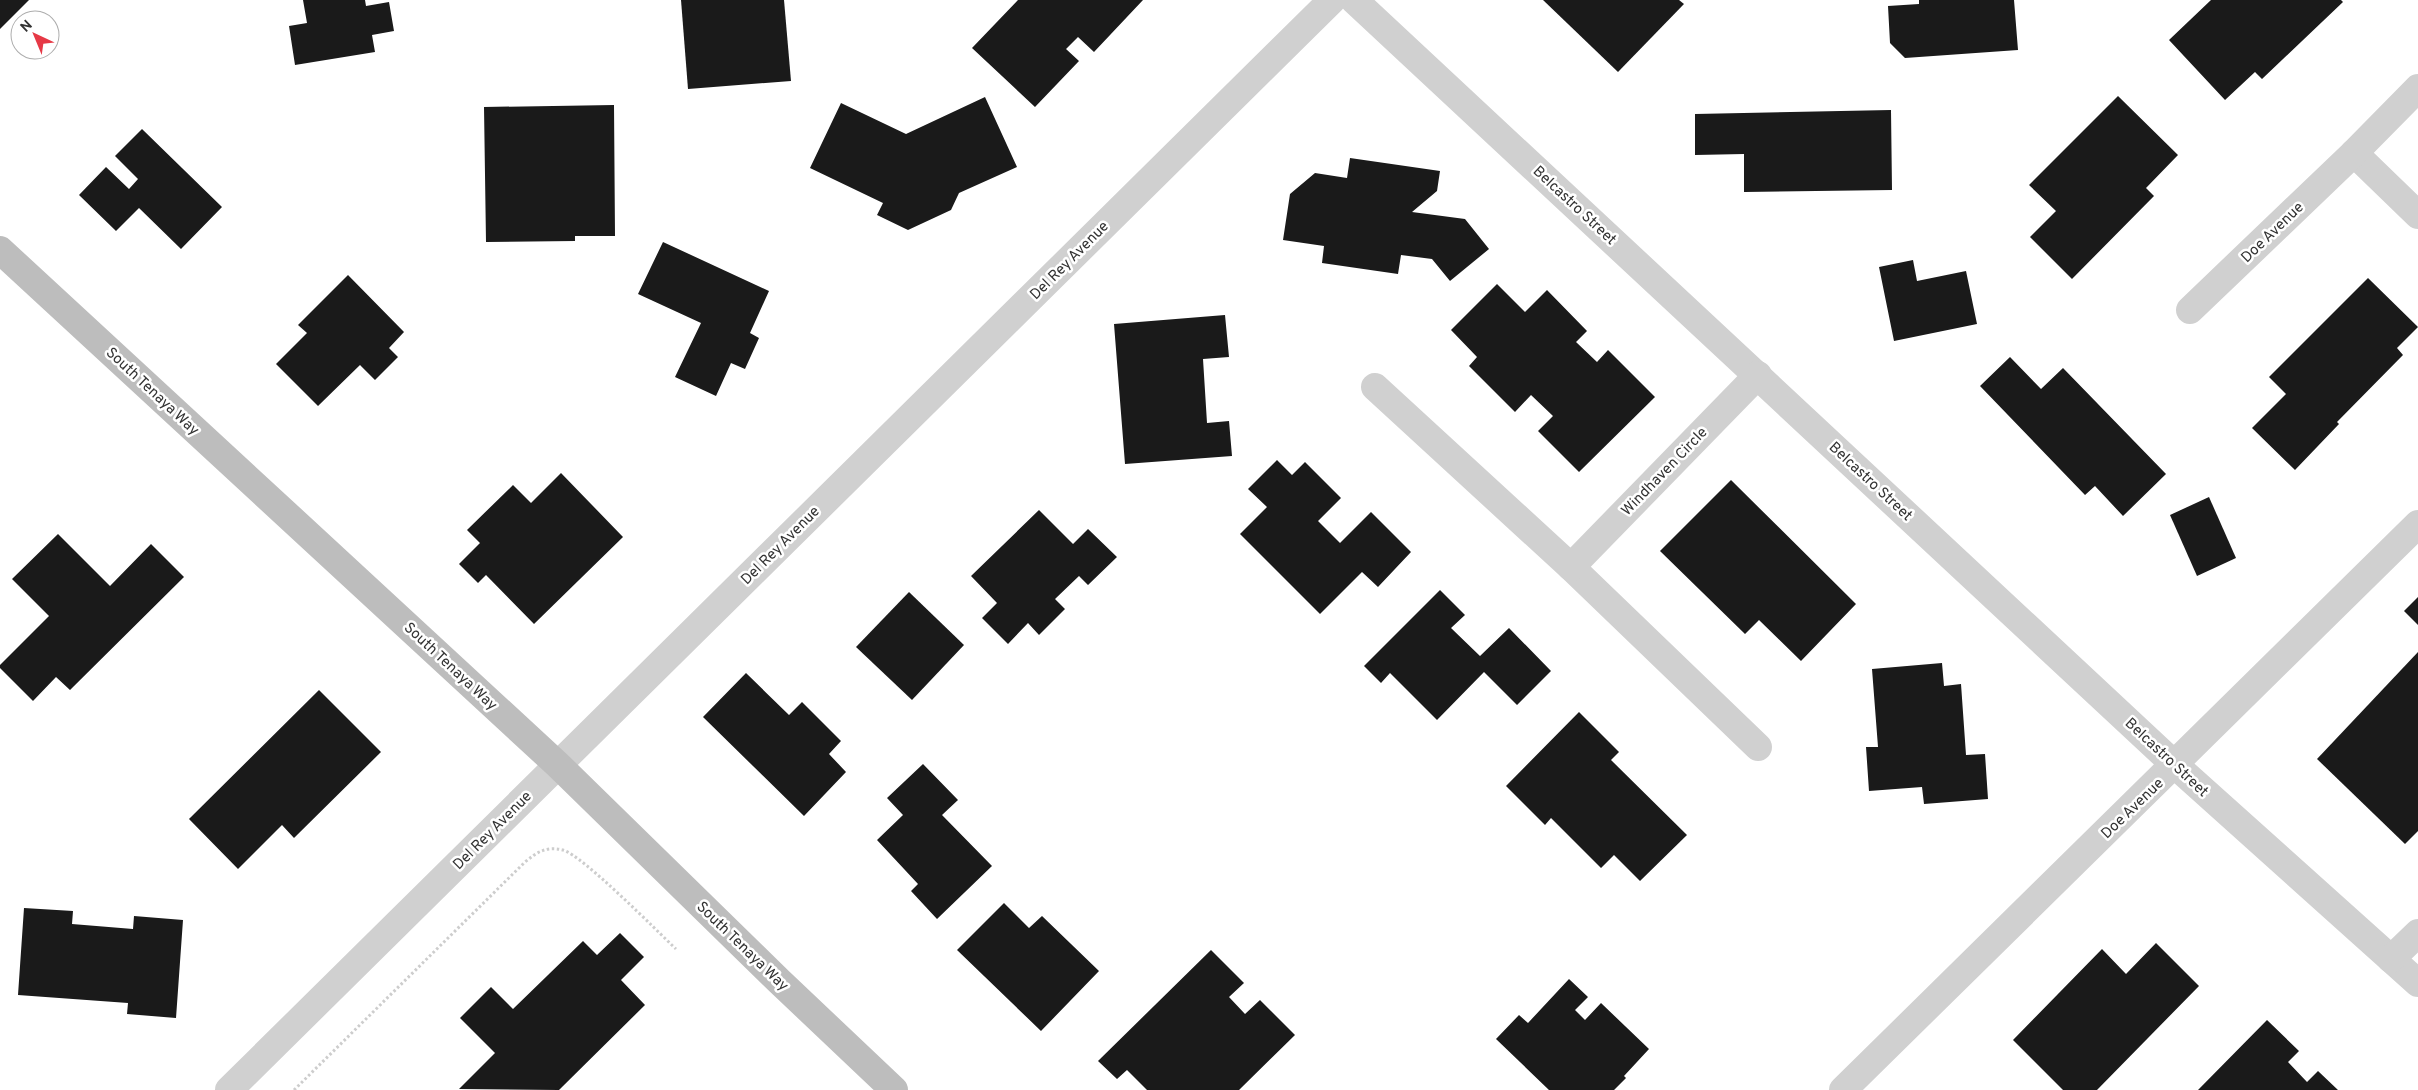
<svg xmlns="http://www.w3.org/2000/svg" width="2418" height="1090" font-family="Overpass,sans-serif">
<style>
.building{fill:#1a1a1a}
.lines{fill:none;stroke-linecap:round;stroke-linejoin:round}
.path{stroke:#cdcdcd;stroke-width:3;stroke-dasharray:2.5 2.5;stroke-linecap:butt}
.street{stroke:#d0d0d0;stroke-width:28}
.secondary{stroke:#bdbdbd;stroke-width:28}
.labels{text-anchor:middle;stroke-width:5;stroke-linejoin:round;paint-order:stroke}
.street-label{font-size:15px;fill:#333;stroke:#fff}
</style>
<rect width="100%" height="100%" fill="#fff"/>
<g class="building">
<path d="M0,0H29L0,29Z"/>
<path d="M303,0H365L366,6L389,2L394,31L372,35L375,52L295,65L289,26L307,23Z"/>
<path d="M681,0H784L791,81L688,89Z"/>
<path d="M1018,0H1143L1094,52L1078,37L1066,49L1079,61L1035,107L972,48Z"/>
<path d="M1543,0H1679L1684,4L1618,72Z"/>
<path d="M1919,0H2014L2018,50L1905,58L1890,43L1888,6L1919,4Z"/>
<path d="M2211,0H2341L2343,2L2262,79L2255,72L2225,100L2169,40Z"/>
<path d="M2118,96L2178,155L2146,188L2154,196L2072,279L2030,237L2056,211L2029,185Z"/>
<path d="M985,97L1017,167L959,193L951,210L908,230L877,215L883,203L810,168L841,103L906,134Z"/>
<path d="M614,105L615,236H575V241L486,242L484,107Z"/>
<path d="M1891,110L1892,190L1744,192V154L1695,155V114Z"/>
<path d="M142,129L222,207L181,249L139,208L116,231L79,195L106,167L129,189L138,179L115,156Z"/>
<path d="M1350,158L1440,171L1437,191L1412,212L1465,219L1489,249L1450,281L1432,259L1401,255L1398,274L1322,263L1324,246L1283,240L1290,194L1315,173L1347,178Z"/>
<path d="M663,242L769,291L750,333L759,338L745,369L731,363L716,396L675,377L701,323L638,294Z"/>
<path d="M1913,260L1917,281L1966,271L1977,324L1894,341L1879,267Z"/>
<path d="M348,275L404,332L389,348L398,357L375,380L360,365L318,406L276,364L307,333L298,325Z"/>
<path d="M2368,278L2418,327L2397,348L2403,355L2337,422L2339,424L2295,470L2252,428L2286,394L2269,377Z"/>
<path d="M1497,284L1525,312L1547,290L1587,331L1576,342L1597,362L1608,350L1655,397L1579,472L1538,431L1553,416L1531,395L1515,412L1469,366L1477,357L1451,330Z"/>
<path d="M1225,315L1229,357L1203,359L1207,423L1229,421L1232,456L1125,464L1114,324Z"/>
<path d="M2010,357L2041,389L2063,368L2166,474L2123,516L2095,486L2085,495L1980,386Z"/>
<path d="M1277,460L1292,475L1305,462L1341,498L1318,521L1340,543L1371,512L1411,552L1378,587L1362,572L1320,614L1240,534L1267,507L1248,489Z"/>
<path d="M561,473L623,537L534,624L486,575L478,583L459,564L480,543L467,530L513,485L531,503Z"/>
<path d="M1731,480L1856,604L1801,661L1759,620L1745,634L1660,551Z"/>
<path d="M2209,497L2236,558L2197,576L2170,515Z"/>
<path d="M1039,510L1073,544L1088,529L1117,557L1088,585L1079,576L1055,599L1065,609L1039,635L1028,623L1008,644L982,618L997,603L971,576Z"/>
<path d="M58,534L110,586L151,544L184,577L70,690L56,677L33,701L0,668V665L49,616L12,579Z"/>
<path d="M1440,590L1465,615L1451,628L1480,656L1509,628L1551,671L1517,705L1484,672L1437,720L1390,673L1381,683L1364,666Z"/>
<path d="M909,592L964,645L912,700L856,647Z"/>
<path d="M2418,597V625L2404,611Z"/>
<path d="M2418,652V831L2405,844L2317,759Z"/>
<path d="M1942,663L1944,686L1961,684L1966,755L1985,754L1988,799L1924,804L1922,787L1869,791L1866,747H1878L1872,669Z"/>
<path d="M746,673L789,715L802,702L841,741L829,754L846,772L804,816L703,717Z"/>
<path d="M319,690L381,752L294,838L282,825L238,869L189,819Z"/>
<path d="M1579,712L1619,752L1611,760L1687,835L1640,881L1614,855L1601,868L1551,818L1545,825L1506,786Z"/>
<path d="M923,764L958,800L942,815L992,866L937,919L911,891L918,884L877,840L903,815L887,798Z"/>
<path d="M1004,903L1029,928L1042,916L1099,971L1041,1031L957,950Z"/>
<path d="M24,908L73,911L72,924L133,929L134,916L183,920L176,1018L127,1014L128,1003L18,995Z"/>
<path d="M620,933L644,957L621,980L645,1005L559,1090L459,1089L495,1053L460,1018L491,987L513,1009L583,941L597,955Z"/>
<path d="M2156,943L2199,986L2097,1090H2063L2013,1040L2102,949L2126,974Z"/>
<path d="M1211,950L1244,983L1229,997L1245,1014L1260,1000L1295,1035L1239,1090H1147L1127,1070L1117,1079L1098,1061Z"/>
<path d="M1569,979L1588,997L1575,1010L1585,1020L1601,1003L1649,1049L1624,1076L1626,1078L1614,1090H1549L1496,1039L1519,1015L1528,1023Z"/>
<path d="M2267,1020L2299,1051L2288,1062L2307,1082L2318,1071L2338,1090H2198Z"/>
</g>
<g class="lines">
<path class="path" d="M294,1090L525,862C537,852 546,846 563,850C582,855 657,931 676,949"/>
<g class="street">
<path d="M1354,0L2175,765L2418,983"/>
<path d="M2354,153L2418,215"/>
<path d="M2190,310L2354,153L2418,88"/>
<path d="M1375,387L1571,567L1758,747"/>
<path d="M1571,567L1758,375"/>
<path d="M2391,959L2418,933"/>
<path d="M229,1090L1332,0"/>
<path d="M1843,1090L2418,524"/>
</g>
<path class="secondary" d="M0,250L558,765L779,981L894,1090"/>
</g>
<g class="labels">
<g class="street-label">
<text transform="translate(1575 205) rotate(43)" y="5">Belcastro Street</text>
<text transform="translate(2272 232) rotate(-44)" y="5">Doe Avenue</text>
<text transform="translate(1069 260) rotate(-45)" y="5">Del Rey Avenue</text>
<text transform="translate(153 391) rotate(43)" y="5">South Tenaya Way</text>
<text transform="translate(1664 471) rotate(-46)" y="5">Windhaven Circle</text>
<text transform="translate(1871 481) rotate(43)" y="5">Belcastro Street</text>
<text transform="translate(780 545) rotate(-45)" y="5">Del Rey Avenue</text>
<text transform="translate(451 666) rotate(43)" y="5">South Tenaya Way</text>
<text transform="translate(2167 757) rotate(43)" y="5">Belcastro Street</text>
<text transform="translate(2132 808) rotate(-44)" y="5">Doe Avenue</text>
<text transform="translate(492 830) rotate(-45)" y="5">Del Rey Avenue</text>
<text transform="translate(743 946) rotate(44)" y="5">South Tenaya Way</text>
</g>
</g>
<g transform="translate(35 35) rotate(316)"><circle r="24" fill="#ffffff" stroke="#adadad"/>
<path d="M0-4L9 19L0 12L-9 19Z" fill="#e63946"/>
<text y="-8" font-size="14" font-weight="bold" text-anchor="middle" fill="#333333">N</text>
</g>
</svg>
